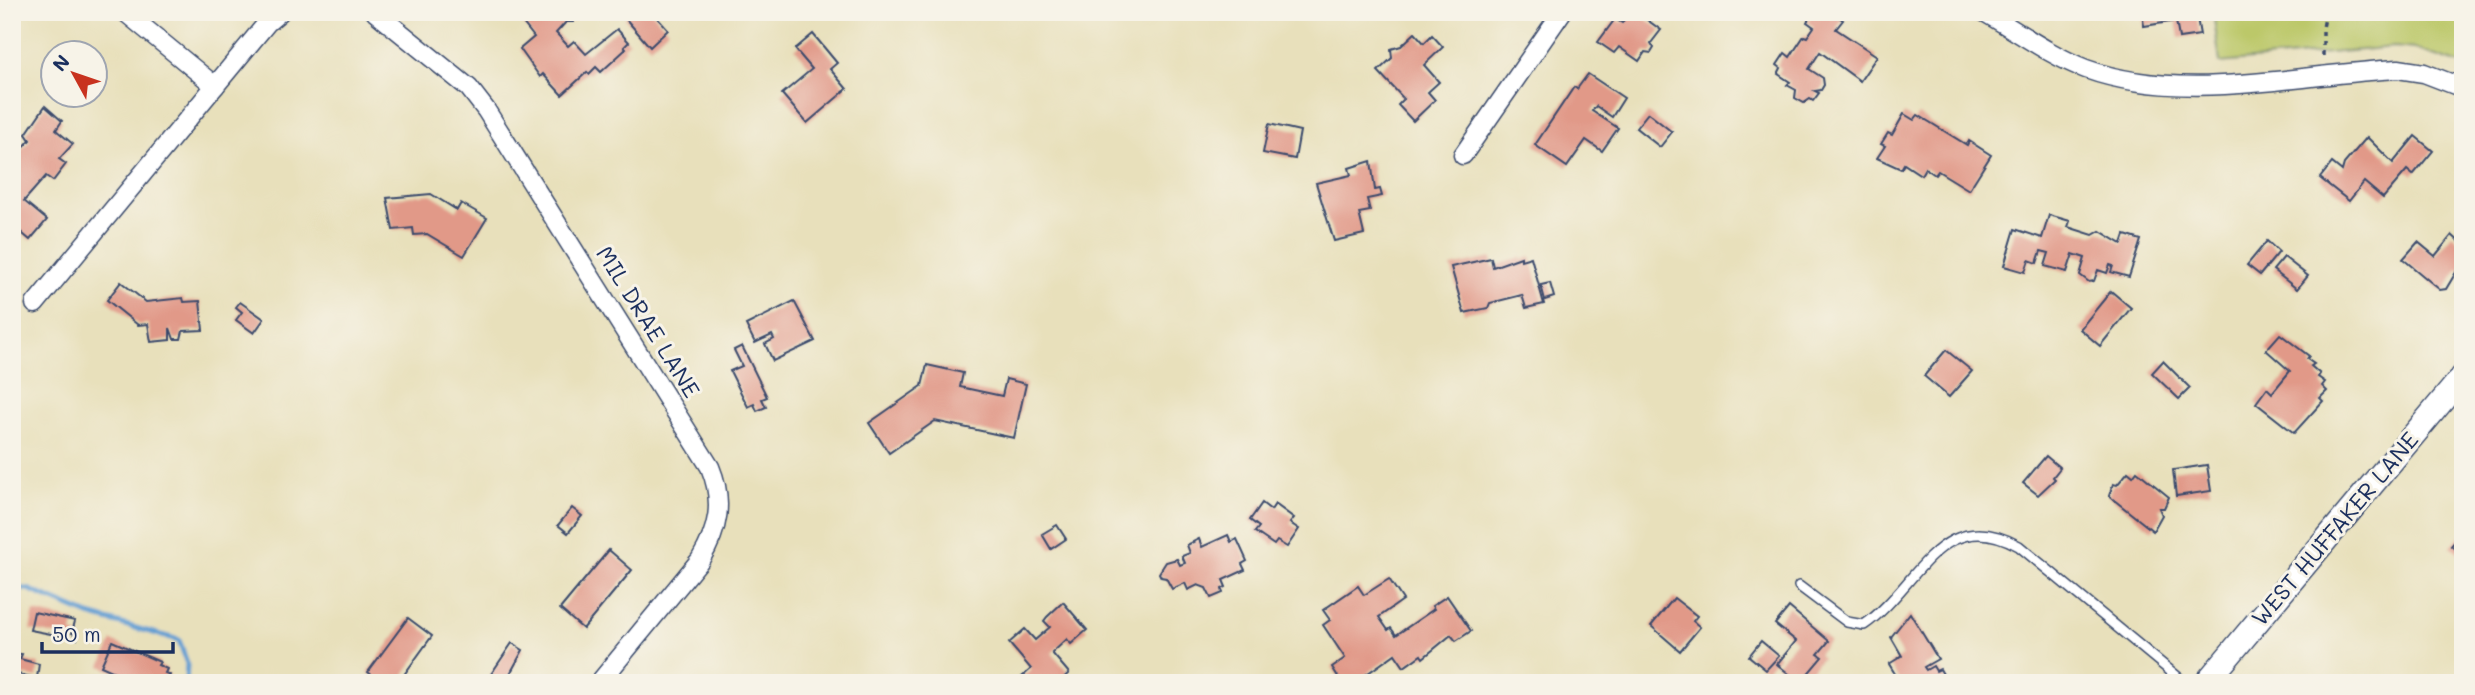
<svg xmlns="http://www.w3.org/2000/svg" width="2475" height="695" font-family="Mali,sans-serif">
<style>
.green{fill:#bcc869;stroke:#6c7c64;stroke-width:2}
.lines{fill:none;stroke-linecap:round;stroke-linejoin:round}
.stream{stroke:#639fd3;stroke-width:5}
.building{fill:#e19988}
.service-casing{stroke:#3a4a6c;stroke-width:12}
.minor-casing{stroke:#3a4a6c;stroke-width:21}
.tertiary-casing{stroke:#3a4a6c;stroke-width:26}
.path{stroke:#3a4a6c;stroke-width:3.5;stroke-dasharray:5 5;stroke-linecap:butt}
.service{stroke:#fff;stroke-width:9}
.minor{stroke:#fff;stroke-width:18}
.tertiary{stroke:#fff;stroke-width:23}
.labels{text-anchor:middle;stroke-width:6;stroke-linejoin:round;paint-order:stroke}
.street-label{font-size:23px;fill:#1b2f5e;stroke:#f7f3e8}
</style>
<rect width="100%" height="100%" fill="#f7f3e8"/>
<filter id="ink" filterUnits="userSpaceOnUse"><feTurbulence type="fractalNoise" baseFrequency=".0143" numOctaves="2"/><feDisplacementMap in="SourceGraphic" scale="14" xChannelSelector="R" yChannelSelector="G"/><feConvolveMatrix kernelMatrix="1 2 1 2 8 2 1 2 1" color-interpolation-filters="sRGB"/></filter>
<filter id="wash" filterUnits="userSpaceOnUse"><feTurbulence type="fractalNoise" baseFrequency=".00686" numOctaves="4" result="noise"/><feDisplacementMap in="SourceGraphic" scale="28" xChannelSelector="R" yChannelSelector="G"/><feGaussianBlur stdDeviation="1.57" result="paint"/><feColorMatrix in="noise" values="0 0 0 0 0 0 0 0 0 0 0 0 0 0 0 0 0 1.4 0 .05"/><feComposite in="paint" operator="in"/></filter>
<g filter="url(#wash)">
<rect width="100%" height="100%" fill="#e8e0bb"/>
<path class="green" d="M2213,12H2463V65L2415,49L2394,47L2220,63Z"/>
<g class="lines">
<path class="stream" d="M12,589H28L89,615L179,640L187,663L186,683"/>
</g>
<g id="blocks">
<g class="building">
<path d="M535,12H574L573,22H566L556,33L568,46L574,41L586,54L617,29L629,42L624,47L626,49L601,72L596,67L589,74L587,72L562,95L543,74L540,77L520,49L534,37L523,23Z"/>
<path d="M632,12H652L668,30L650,47L625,18Z"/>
<path d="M1629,12H1636L1661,30L1651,43L1654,48L1651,53L1645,52L1639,61L1619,47L1614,53L1598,42L1615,19L1622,23Z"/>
<path d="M1813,12H1832L1843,20L1836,29L1877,56L1860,81L1820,52L1809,69L1823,78L1824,85L1821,90L1815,91L1819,93L1813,101L1810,99L1804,103L1795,98L1796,90L1787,85L1790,82L1778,74L1781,68L1777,65L1785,53L1790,57L1804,36L1807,37L1814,27L1807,22Z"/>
<path d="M2142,12H2196L2200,35L2179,38L2176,21L2144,26Z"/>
<path d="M1415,33L1424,43L1432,35L1443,47L1424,65L1439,82L1428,92L1435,100L1413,121L1398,105L1404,99L1378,71L1392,58L1391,49L1401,46Z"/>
<path d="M813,34L837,63L830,69L847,89L807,123L782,94L812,69L795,49Z"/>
<path d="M1588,74L1624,98L1612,117L1596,106L1592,111L1618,128L1602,151L1586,140L1567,167L1535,145L1574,87L1577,89Z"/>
<path d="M45,106L62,121L56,130L73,144L59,159L66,164L53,181L46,176L24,201L47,220L30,240L16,228L12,231V187L16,183L12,180V146L15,144L22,149L30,140L26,134Z"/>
<path d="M1648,113L1672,132L1660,147L1636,128Z"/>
<path d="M1904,114L1914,120L1918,115L1967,145L1969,141L1991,155L1969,190L1938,171L1935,175L1925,168L1921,175L1904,164L1901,169L1877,158L1885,146L1881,144L1888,133L1892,135Z"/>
<path d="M1269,124L1300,131L1295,159L1263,153Z"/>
<path d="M2415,136L2433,151L2413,175L2407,170L2383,198L2364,182L2349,201L2320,178L2332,163L2342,171L2344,164L2367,137L2393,163Z"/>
<path d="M1371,161L1375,190L1380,189L1382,196L1367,199L1370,211L1359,213L1364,234L1334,241L1316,183L1351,175L1349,168Z"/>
<path d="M431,194L457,210L461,203L487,218L464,256L427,234L414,235L413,228L393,230L387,198Z"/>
<path d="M2049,215L2070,221L2068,227L2093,235L2100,231L2122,244L2125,235L2141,240L2129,277L2111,272L2113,266L2110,265L2107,273L2098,270L2094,281L2089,282L2080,275L2085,258L2073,254L2067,272L2045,266L2049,253L2041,251L2037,263L2029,260L2025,272L2004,266L2015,229L2042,238Z"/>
<path d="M2452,235L2463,245V273L2458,269L2446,289L2440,290L2403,259L2418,242L2435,256Z"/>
<path d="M2267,241L2279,252L2260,275L2247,265Z"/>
<path d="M1521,257V260L1531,257L1544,304L1526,308L1522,295L1490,303L1488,308L1464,313L1451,267L1491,258L1493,267Z"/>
<path d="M2284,257L2308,276L2297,289L2273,270Z"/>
<path d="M121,282L146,302L183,298L184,302L200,301L203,330L183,331L181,339H174L170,328V340L151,342L148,324L138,325L107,300Z"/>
<path d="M1550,283L1554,297L1545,300L1541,285Z"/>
<path d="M2111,291L2131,308L2100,346L2080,329Z"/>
<path d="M794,301L815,341L773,361L765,344L774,339L772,335L755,343L746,325Z"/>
<path d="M240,302L264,319L254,333L236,320L242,312L236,307Z"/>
<path d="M2280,334L2309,356L2307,359L2314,364L2311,366L2320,374L2318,377L2325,382L2322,386L2327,391L2320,398L2323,401L2294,433L2256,403L2267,388L2272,393L2290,371L2266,350Z"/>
<path d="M742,346L767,397L762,399L766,407L757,411L754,404L748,407L730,371L742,366L734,350Z"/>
<path d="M1946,350L1972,371L1949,397L1924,376Z"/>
<path d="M2163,361L2190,388L2179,399L2152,373Z"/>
<path d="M927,365L963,373L960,387L1002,396L1006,379L1026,384L1014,438L935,421L889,453L869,423L922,386Z"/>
<path d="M2046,456L2060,468L2053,477L2055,479L2038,495L2023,483Z"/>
<path d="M2207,465L2211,491L2176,496L2173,470Z"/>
<path d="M2137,471L2169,497L2164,508H2159L2162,515L2153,531L2109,496L2113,484L2117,485L2128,472L2133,476Z"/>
<path d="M1262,503L1271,510L1275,504L1294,518L1290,523L1299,529L1287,547L1277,541L1274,545L1255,532L1259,527L1250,520Z"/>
<path d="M572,508L582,516L568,533L558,525Z"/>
<path d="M1057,525L1066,539L1051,549L1042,534Z"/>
<path d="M2463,532V556L2451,546Z"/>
<path d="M1228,535L1231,542L1237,539L1247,561L1242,564L1245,570L1223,580L1226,587L1222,589L1223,593L1211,598L1206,588L1198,585L1188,590L1185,583L1172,589L1166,578L1161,577L1159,573L1166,562L1177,559L1180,565L1185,563L1182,556L1190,553L1187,545L1199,539L1202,547Z"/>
<path d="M609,550L632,570L583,629L560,609Z"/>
<path d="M1389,579L1403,600L1379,617L1388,630L1391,628L1396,635L1434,609L1432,606L1447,596L1471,631L1456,641L1451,635L1423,658L1421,655L1404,667L1395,654L1354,683H1342L1332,667L1345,658L1323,625L1330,620L1323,610L1358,586L1364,595Z"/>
<path d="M1674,598L1697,616L1693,621L1700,627L1680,651L1651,626Z"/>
<path d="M1063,602L1087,630L1071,644L1067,639L1052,653L1069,673L1058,683H1015L1031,669L1009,643L1025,629L1035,640L1050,627L1044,621L1047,617Z"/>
<path d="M1789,607L1829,641L1818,654L1822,657L1800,683L1777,664L1796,641L1775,624Z"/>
<path d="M34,612L75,621L72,633L78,635L77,639L30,630Z"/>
<path d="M1910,613L1938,659L1924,667L1926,670L1933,666L1936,671L1940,669L1948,683H1907L1905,679L1900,682L1889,664L1902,656L1891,637Z"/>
<path d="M408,618L432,636L398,683H382L368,672Z"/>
<path d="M112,641L160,662L158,665L167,669L165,673L170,675L167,683H139L101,666Z"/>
<path d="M1761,641L1779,656L1766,670L1749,656Z"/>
<path d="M512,643L523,650L505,683H485Z"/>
<path d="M12,653L22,654L20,659L39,664L37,678L12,673Z"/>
</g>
</g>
</g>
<g filter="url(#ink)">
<use href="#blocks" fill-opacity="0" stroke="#3a4a6c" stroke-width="2"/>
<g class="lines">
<g class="service-casing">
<path id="service" d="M1799,586L1847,622L1864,625C1918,588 1941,502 2019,546L2185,683"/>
</g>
<g class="minor-casing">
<g id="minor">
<path d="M125,12L215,86"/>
<path d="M375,12L469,88L486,110L710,467C724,501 719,529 700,560L599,683"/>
<path d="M1984,12C2017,31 2051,56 2086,69C2183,104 2297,74 2398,69L2424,73L2463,88"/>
<path d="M1463,155L1562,12"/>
<path d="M35,304L267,23L280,12"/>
</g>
</g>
<g class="tertiary-casing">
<path id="tertiary" d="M2206,683L2463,376"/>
</g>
<path class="path" d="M2323,56V28L2326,12"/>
<use href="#service" class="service"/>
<use href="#minor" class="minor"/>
<use href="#tertiary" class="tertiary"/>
</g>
</g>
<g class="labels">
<g class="street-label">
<text transform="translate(648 322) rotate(58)" y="8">MIL DRAE LANE</text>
<text transform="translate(2335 529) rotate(-50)" y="8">WEST HUFFAKER LANE</text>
</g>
</g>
<rect width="2475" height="695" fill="none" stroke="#f7f3e8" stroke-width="42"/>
<g transform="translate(74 74) rotate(310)"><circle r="33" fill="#f7f3e8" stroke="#9fa5b1" stroke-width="2"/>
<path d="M0-5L12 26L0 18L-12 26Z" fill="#c8321e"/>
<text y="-10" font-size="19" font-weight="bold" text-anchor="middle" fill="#1b2f5e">N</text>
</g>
<path d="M42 642v10h131v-10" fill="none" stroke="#1b2f5e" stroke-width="3.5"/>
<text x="52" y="642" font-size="21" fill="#1b2f5e" stroke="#f7f3e8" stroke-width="5" paint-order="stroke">50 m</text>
</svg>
